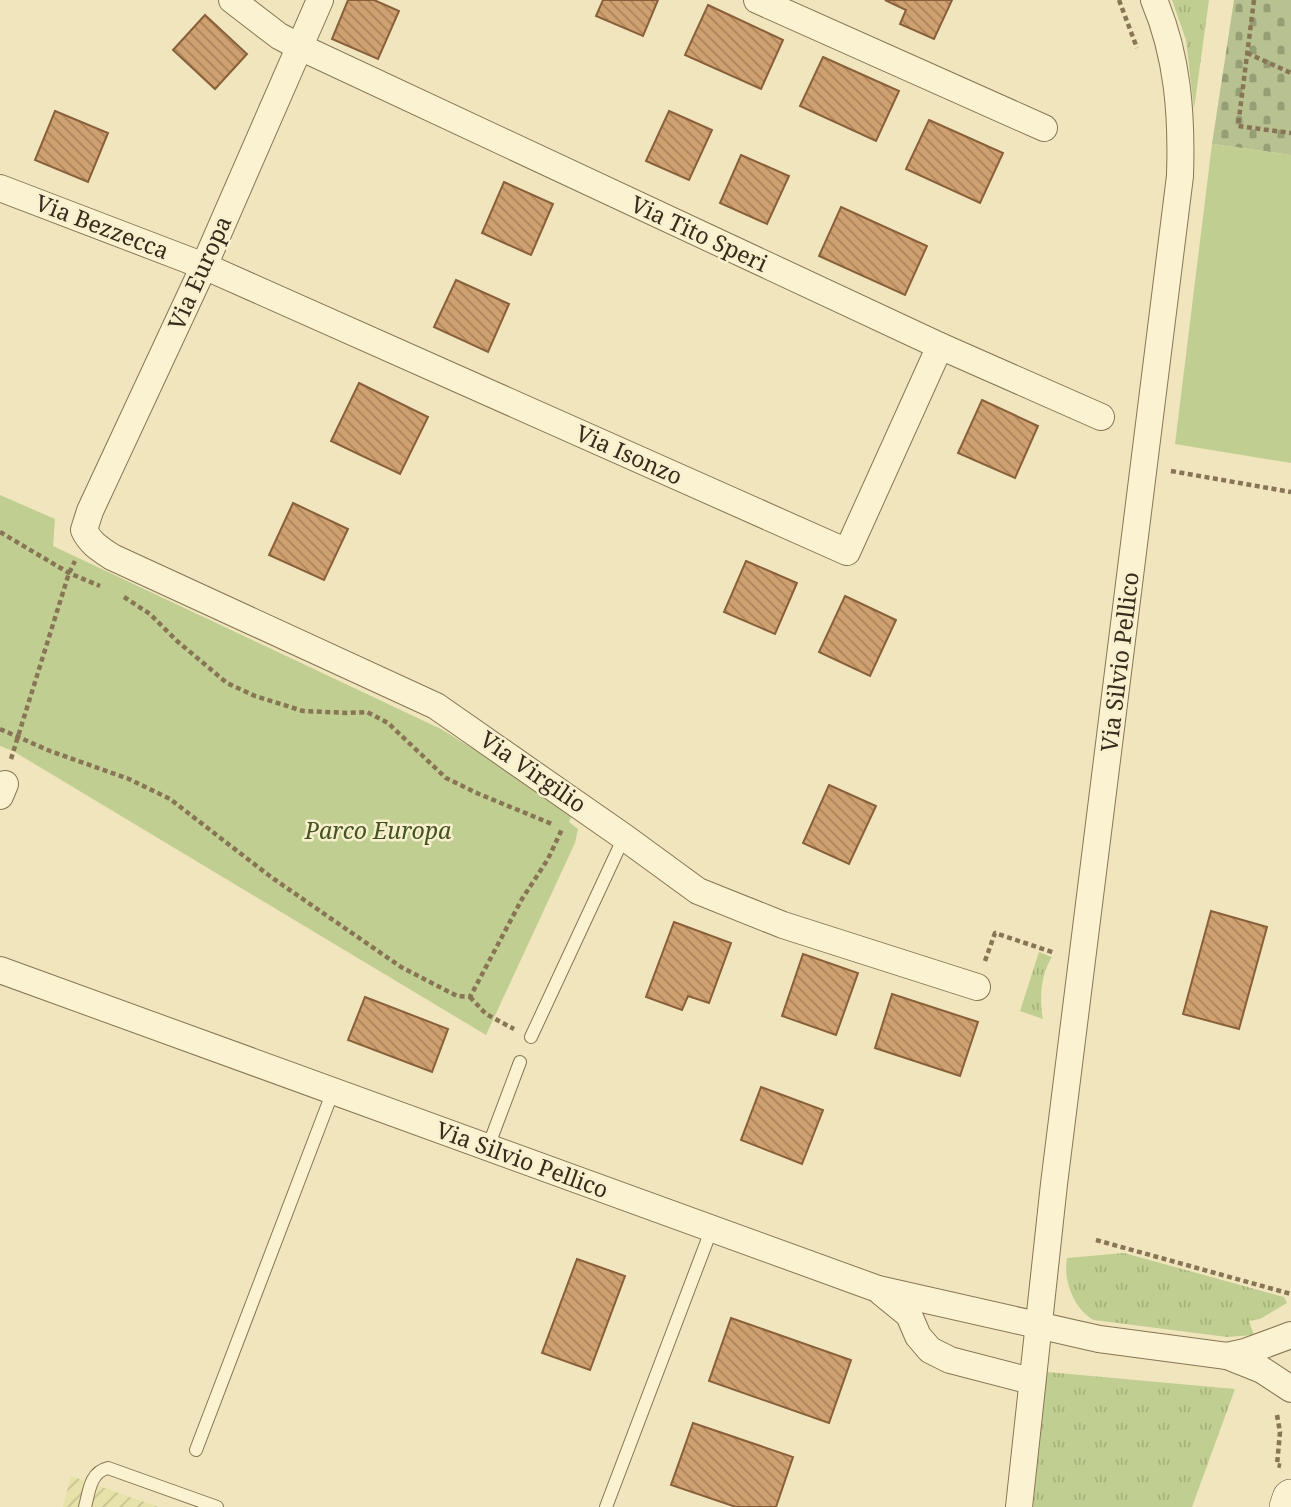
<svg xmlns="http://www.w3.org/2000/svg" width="1291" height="1507" font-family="'Noto Serif',serif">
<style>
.farmland{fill:url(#farmland-furrows)}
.grass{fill:url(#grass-tufts)}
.cemetery{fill:url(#cemetery-stones)}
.park{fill:#c1ce91}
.building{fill:url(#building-back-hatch);stroke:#89603a;stroke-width:2}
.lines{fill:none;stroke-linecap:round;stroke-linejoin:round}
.lane-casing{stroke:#887555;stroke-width:14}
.street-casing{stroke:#887555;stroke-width:28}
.secondary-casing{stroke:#6a5639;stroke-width:38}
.path{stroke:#887555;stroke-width:4.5;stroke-dasharray:5 3.5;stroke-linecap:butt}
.lane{stroke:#faf2d0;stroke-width:12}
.street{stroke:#faf2d0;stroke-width:26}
.secondary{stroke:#faf2d0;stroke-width:37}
.labels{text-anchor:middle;stroke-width:5;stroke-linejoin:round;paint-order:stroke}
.street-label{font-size:23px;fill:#372b1b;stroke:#f7efcd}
.park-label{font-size:23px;font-style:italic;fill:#435420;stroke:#f7efcd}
</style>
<defs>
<pattern id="farmland-furrows" width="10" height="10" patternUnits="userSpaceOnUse" patternTransform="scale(1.75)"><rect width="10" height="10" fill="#e6e2aa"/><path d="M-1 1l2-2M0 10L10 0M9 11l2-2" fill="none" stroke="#c6c292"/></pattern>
<pattern id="grass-tufts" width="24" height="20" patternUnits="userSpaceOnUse" patternTransform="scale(1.75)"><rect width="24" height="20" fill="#c1ce91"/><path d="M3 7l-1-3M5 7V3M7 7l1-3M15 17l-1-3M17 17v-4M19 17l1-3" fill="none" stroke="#a6b17c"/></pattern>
<pattern id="cemetery-stones" width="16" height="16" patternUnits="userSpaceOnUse" patternTransform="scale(1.75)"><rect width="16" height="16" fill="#b8c291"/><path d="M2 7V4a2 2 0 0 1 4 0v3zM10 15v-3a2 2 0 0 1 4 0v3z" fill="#969e76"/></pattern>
<pattern id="building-back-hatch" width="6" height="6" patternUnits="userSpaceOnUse" patternTransform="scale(1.75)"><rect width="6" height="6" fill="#d0a170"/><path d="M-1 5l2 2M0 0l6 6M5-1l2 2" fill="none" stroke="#aa835b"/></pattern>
</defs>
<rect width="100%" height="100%" fill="#f0e5bd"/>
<path class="farmland" d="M71,1476L158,1507H63Z"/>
<g class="grass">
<path d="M1172,0H1209L1194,109L1186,40Z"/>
<path d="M1039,952L1052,957C1041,973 1039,1000 1043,1019L1020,1011Z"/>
<path d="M1124,1253L1284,1297L1287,1303L1260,1319L1249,1321L1254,1335L1227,1337L1094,1320C1073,1309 1063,1279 1067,1258Z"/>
<path d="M1047,1372L1235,1389L1192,1507H1033Z"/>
</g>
<path class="cemetery" d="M1234,0H1291V155L1212,144Z"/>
<g class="park">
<path d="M1212,144L1291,155V463L1175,444Z"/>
<path d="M0,495L55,519L53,546L441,729L574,811L569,822L578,829L575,843L486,1035L13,751L0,746Z"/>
</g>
<g class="building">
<path d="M348,0H374L399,11L378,59L332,39Z"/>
<path d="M603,0H658L643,36L596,16Z"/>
<path d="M885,0H952L934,39L900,24L906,10Z"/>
<path d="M708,5L783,40L761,89L685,55Z"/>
<path d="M205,15L247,54L215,89L173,50Z"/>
<path d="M823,57L899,91L876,141L800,106Z"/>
<path d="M55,111L108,133L88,182L35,160Z"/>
<path d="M669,111L712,130L689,180L646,161Z"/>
<path d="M929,120L1003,153L980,203L906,169Z"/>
<path d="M741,155L789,176L767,224L720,203Z"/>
<path d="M504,182L553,204L531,255L482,233Z"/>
<path d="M841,207L927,246L905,295L819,256Z"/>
<path d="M456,280L509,304L488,352L434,327Z"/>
<path d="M359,383L428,417L400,474L331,441Z"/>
<path d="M982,400L1038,426L1015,478L958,453Z"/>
<path d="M293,503L348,529L324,580L269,555Z"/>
<path d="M746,561L797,583L775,634L724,612Z"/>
<path d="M845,596L896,620L870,676L819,652Z"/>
<path d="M829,785L876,806L849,864L803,843Z"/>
<path d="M1211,911L1267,927L1239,1029L1183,1014Z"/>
<path d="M674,922L731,943L709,1003L688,996L682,1010L646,997Z"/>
<path d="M803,954L858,973L836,1035L782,1016Z"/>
<path d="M892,994L978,1022L960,1076L875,1048Z"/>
<path d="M365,997L448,1029L432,1072L348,1040Z"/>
<path d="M761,1087L823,1110L802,1164L741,1140Z"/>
<path d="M577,1259L625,1276L590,1370L542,1353Z"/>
<path d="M731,1318L851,1360L829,1423L709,1381Z"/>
<path d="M693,1423L793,1457L776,1507H736L671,1485Z"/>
</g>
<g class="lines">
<g class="lane-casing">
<g id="lane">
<path d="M531,1037L624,837"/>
<path d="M488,1147L520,1062"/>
<path d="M196,1450L333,1091"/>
<path d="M85,1507C89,1492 90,1472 108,1468L217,1507"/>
<path d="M606,1507L712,1228"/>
</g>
</g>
<g class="street-casing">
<g id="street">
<path d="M232,0L279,36L300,47L940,346L1101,417"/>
<path d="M320,0L204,266L90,511L84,530C90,543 100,549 112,557L436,706L624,837L698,891L783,925L977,987"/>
<path d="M757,0L1044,128"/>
<path d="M0,188L204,266L847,552L940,346"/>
<path d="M0,796L5,784"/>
<path d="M0,970L878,1289L1099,1339L1227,1356L1262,1370L1291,1389"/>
<path d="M882,1293L909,1315L918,1336L930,1350L950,1360L1031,1381"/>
<path d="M1227,1356L1245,1352L1291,1335"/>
<path d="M1019,1507L1054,1184L1180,176C1182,115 1178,57 1154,0"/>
</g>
</g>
<g class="secondary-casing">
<path id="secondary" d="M1288,1507L1291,1498"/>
</g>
<g class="path">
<path d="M1119,0L1137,48"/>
<path d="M1254,0L1238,126L1291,133"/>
<path d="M1247,53L1291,73"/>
<path d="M1171,471L1291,492"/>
<path d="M0,532L69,573L100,586"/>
<path d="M124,597L150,614L177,641L227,683L255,696L303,711L348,713L367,712L388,723L446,778L479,794L552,824"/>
<path d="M0,729L50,751L129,779L170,799L271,877L401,967L457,996L470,997L522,899L548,859L562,829"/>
<path d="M11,759L69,573L75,561"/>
<path d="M985,961L995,933L1055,953"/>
<path d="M470,997L486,1014L514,1029"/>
<path d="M1096,1240L1291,1294"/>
<path d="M1277,1415L1280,1432L1277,1465L1281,1466"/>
</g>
<use href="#lane" class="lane"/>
<use href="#street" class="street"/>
<use href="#secondary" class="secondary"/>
</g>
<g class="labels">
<g class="street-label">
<text transform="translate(102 227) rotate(21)" y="8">Via Bezzecca</text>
<text transform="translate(699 234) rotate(25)" y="8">Via Tito Speri</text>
<text transform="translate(200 273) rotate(-66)" y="8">Via Europa</text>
<text transform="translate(629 455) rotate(24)" y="8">Via Isonzo</text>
<text transform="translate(1120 662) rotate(-83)" y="8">Via Silvio Pellico</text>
<text transform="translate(533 772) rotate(35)" y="8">Via Virgilio</text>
<text transform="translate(522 1160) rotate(20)" y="8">Via Silvio Pellico</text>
</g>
<g class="park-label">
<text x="378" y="839">Parco Europa</text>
</g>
</g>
</svg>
